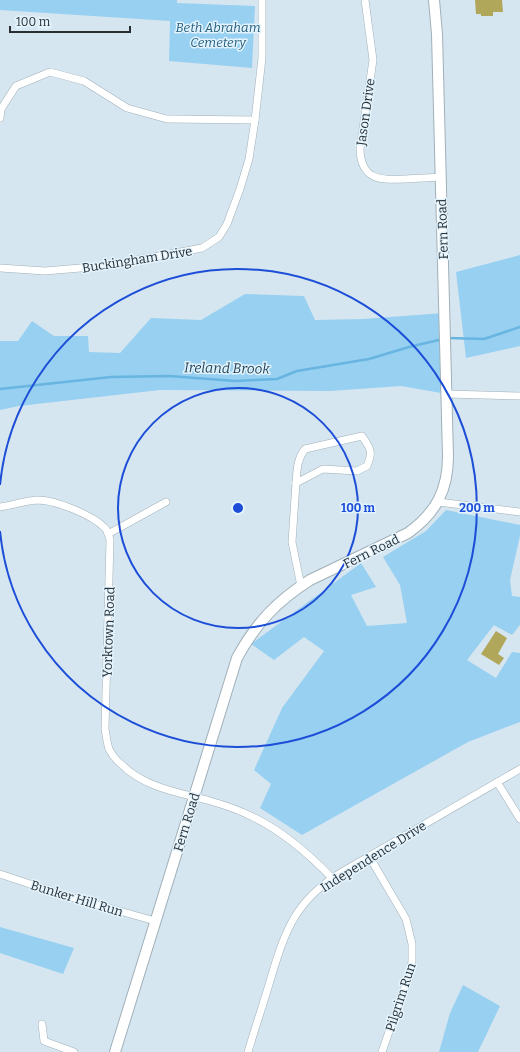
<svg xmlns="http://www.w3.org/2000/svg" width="520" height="1052" font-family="Bitter,serif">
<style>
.green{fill:#98d0f1}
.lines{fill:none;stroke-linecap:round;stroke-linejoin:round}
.stream{stroke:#67b5e0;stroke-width:2.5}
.building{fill:#b1a75a}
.street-casing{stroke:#a0b0b9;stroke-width:8}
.secondary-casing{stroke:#a0b0b9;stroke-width:12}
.street{stroke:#fff;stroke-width:7}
.secondary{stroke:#fff;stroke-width:10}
.ring{fill:none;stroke:#1d4ed8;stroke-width:2}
.labels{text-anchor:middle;stroke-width:3;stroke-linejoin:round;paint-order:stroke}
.park-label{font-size:13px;font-style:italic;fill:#245e7d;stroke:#e3f4fe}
.street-label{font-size:13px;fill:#282e32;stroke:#e3f4fe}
.water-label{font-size:14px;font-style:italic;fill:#1d3f52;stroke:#e3f4fe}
.centre{fill:#1d4ed8;stroke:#e3f4fe;stroke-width:2}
.ring-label{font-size:12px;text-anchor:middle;font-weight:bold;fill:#1d4ed8;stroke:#e3f4fe;stroke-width:3;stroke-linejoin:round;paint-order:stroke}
</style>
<rect width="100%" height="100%" fill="#d6e6f0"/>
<g class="green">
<path d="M0,0H177V3L255,6L252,68L169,61L170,21L0,10Z"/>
<path d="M520,255V346L466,358L456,272Z"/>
<path d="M245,294L304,296L315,320L363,319L444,313L447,394L401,386L330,391L160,390L19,406L0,410V341H18L32,321L54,336H88L89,352L120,353L151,318L201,320Z"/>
<path d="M446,510L520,525V536L510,580L512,596L520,597V625L512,635L494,625L467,660L496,678L512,652L520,653V722L468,742L302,835L260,808L271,784L254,770L282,708L324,651L304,637L274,660L251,644L361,563L376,587L351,595L367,626L407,623L400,585L383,557L426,531Z"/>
<path d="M0,927L74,948L63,974L0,953Z"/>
<path d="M463,985L500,1006L478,1052H439L450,1013Z"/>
</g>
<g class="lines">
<g class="stream">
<path d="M448,338L484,339L520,327"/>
<path d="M0,389L111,377L169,376L235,381L277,379L297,371L369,359L409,347L443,339"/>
</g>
</g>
<g class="building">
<path d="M475,0H502L503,12H493V16H481V14H476Z"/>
<path d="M496,631L507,638L498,654L504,658L499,665L481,654Z"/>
</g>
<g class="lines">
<g class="street-casing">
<g id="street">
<path d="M365,0L373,60L360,149C361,181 381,180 406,179C418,178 429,178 441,177"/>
<path d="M0,118L1,109L16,86L50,72L84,81L127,108L167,119L255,120"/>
<path d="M0,268L45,271L104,266L202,248L219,237L227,224L240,189L249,159L255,120L262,58V0"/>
<path d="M447,394L520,396"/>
<path d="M362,436C371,449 373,452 367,466L357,471L323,469L296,483C297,470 297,459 305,449Z"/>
<path d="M296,483L292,542L301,586"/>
<path d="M438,502L520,512"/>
<path d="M0,507C12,505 25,501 37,500C56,500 92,515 105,528C108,531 109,536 110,540L105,729C106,735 107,743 109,749C112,755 116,760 121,764C145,788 178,792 210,801C225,805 241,811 255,818C285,833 309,854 332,878"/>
<path d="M108,534L166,502"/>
<path d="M497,782L520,819"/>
<path d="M369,856L406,919L412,944V961L409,978L402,994L382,1052"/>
<path d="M0,874L63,895L155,921"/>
<path d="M42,1024L44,1041L74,1052"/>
<path d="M248,1052C255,1028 263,1005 270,981C285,931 295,900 342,872L520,769"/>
</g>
</g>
<g class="secondary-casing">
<path id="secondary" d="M115,1052L237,658C256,623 277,601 310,580L408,533C436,513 448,490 448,456L437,34L434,0"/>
</g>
<use href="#street" class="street"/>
<use href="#secondary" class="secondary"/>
</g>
<g class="ring">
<circle cx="238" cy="508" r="120"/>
<path d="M0 485A239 239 0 1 1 0 531"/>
</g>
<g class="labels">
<g class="park-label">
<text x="218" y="32">Beth Abraham<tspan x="218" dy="15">Cemetery</tspan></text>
</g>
<g class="street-label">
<text transform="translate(365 112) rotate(-82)" y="5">Jason Drive</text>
<text transform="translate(442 229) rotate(-92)" y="5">Fern Road</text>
<text transform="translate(137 259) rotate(-9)" y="5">Buckingham Drive</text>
<text transform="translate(371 551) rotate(-26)" y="5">Fern Road</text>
<text transform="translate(108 632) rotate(-88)" y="5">Yorktown Road</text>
<text transform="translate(186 822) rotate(-73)" y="5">Fern Road</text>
<text transform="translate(373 856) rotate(-32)" y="5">Independence Drive</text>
<text transform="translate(77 898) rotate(17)" y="5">Bunker Hill Run</text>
<text transform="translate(400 997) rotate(-72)" y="5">Pilgrim Run</text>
</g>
<g class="water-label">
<text transform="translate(227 368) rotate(1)" y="5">Ireland Brook</text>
</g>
</g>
<circle cx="238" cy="508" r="6" class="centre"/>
<g class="ring-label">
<text x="358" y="512">100 m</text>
<text x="477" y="512">200 m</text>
</g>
<path d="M10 26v6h120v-6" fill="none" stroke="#282e32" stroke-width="2"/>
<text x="16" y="26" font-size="12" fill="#282e32" stroke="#e3f4fe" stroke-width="3" paint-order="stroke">100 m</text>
</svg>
